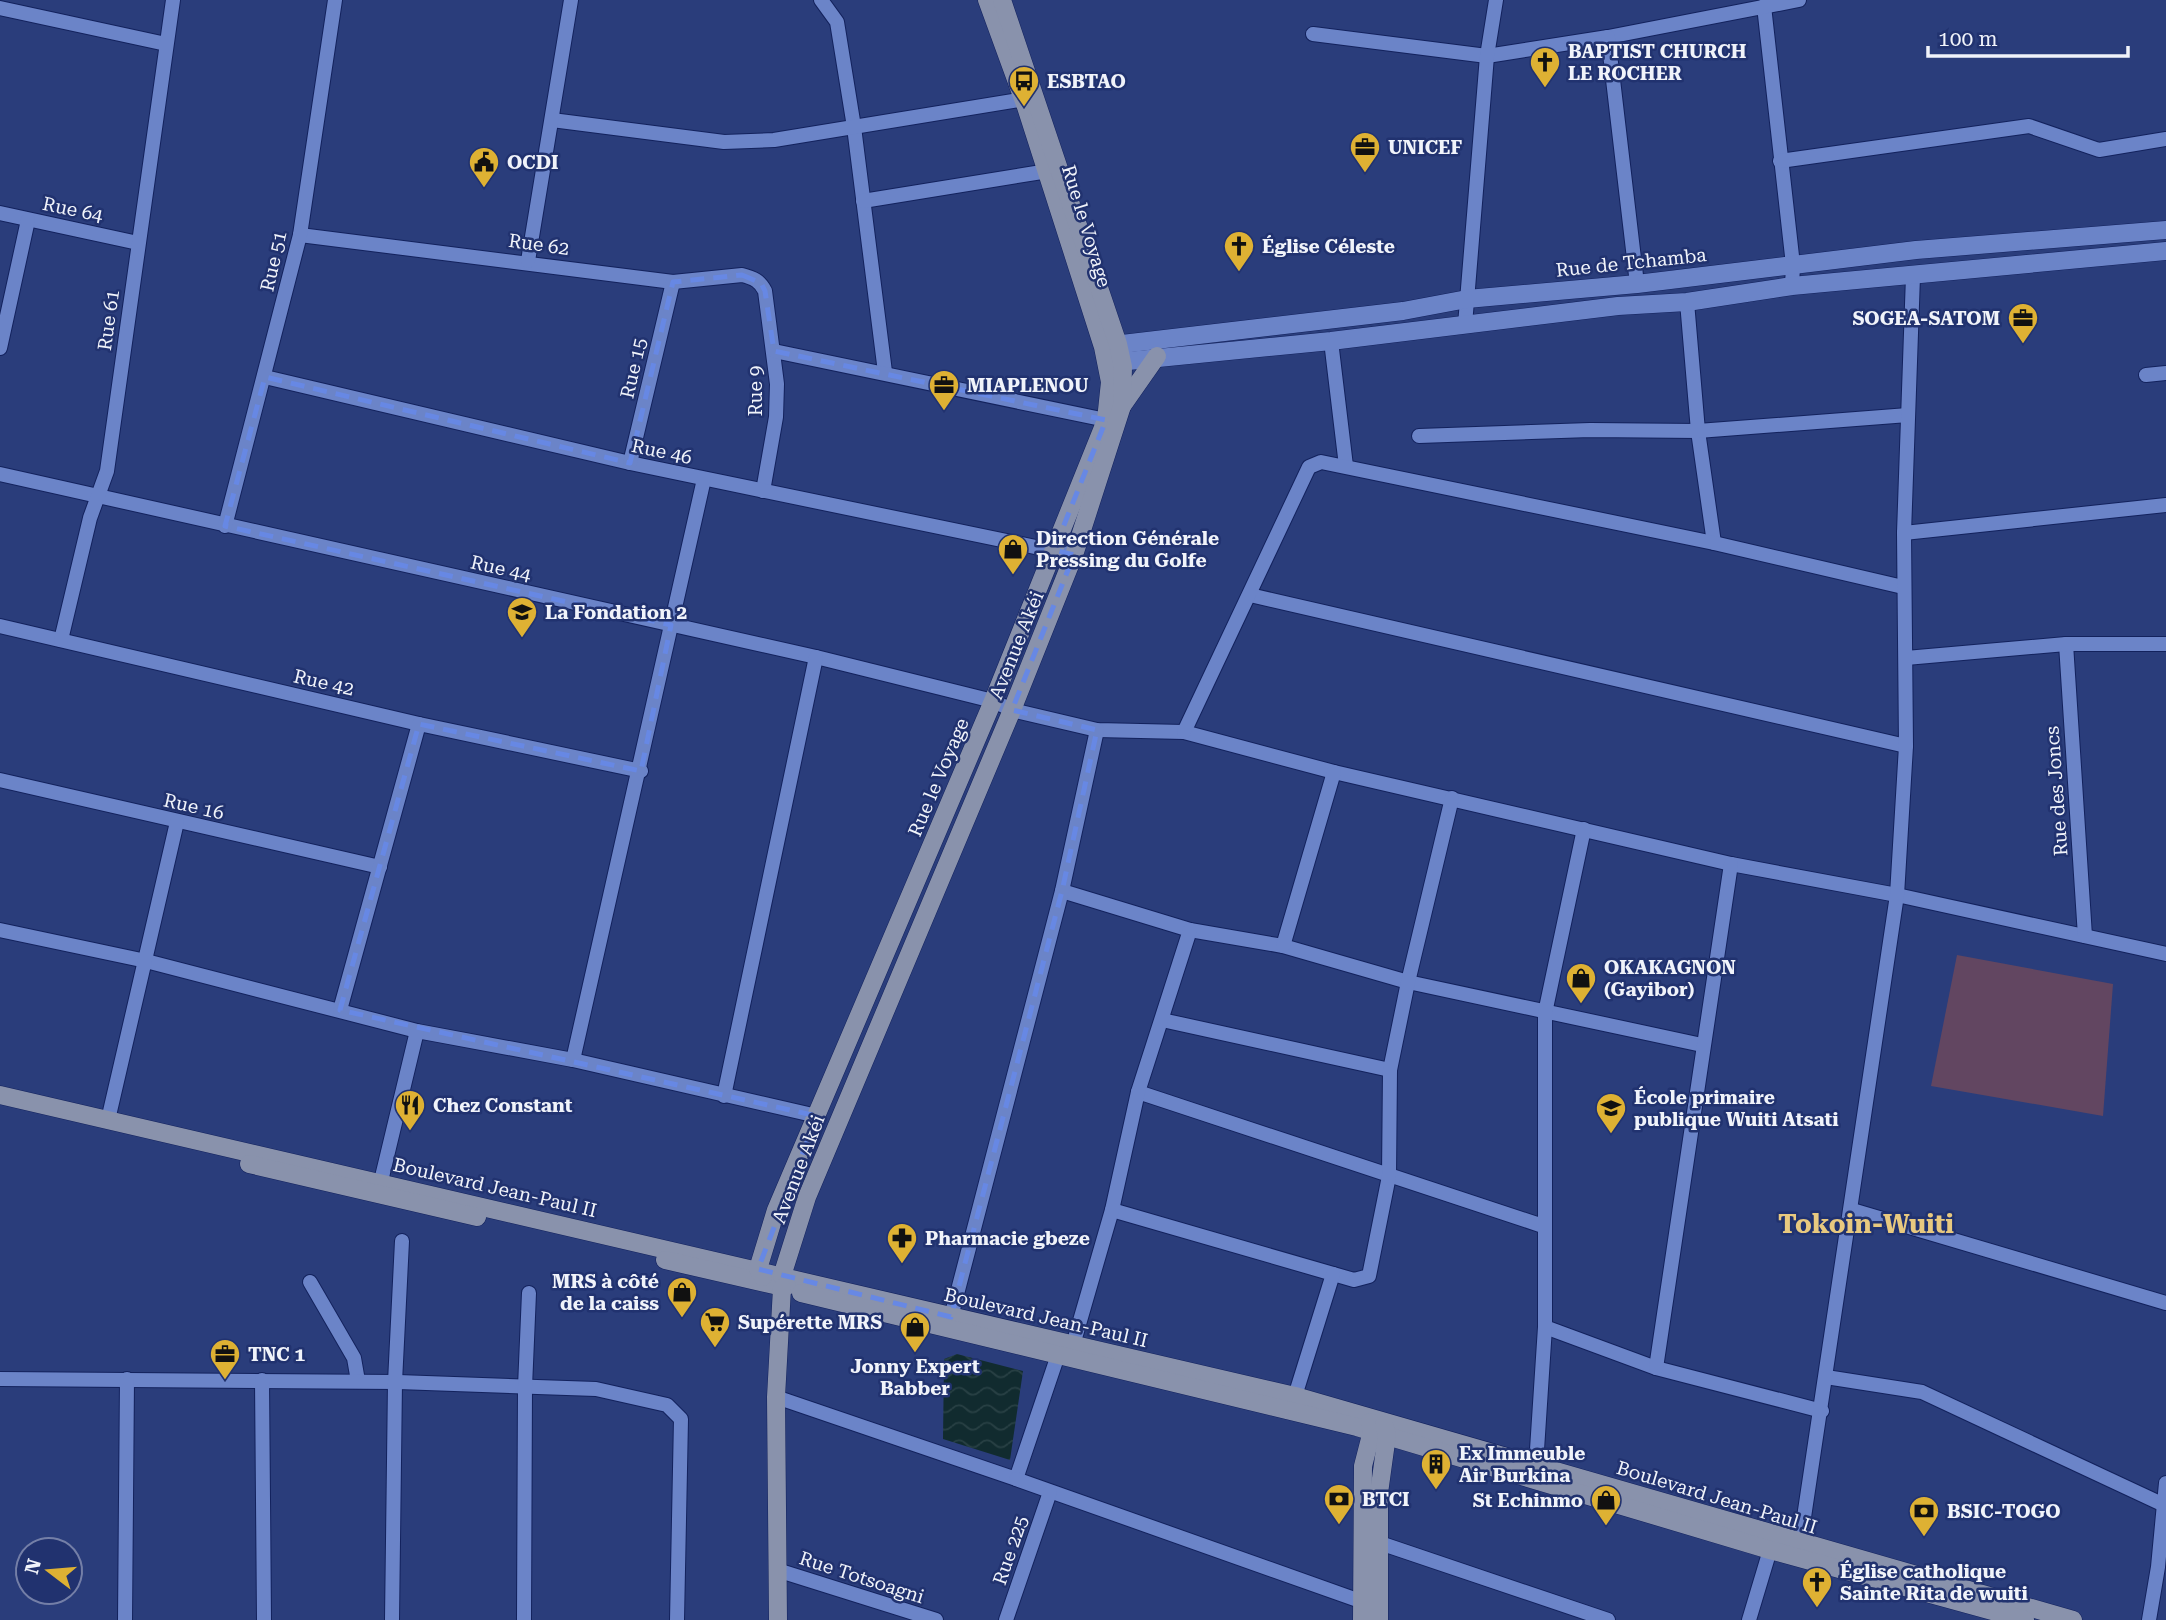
<svg xmlns="http://www.w3.org/2000/svg" width="2166" height="1620" font-family="'Roboto Serif',serif">
<style>
.pitch{fill:#624661}
.water{fill:url(#water-waves)}
.lines{fill:none;stroke-linecap:round;stroke-linejoin:round}
.minor-casing{stroke:#13225d;stroke-width:16}
.tertiary-casing{stroke:#13225d;stroke-width:19}
.secondary-casing{stroke:#13225d;stroke-width:19}
.minor{stroke:#6b84c8;stroke-width:14}
.tertiary{stroke:#6b84c8;stroke-width:18}
.secondary{stroke:#8992ac;stroke-width:18}
.marked{fill:none;stroke:#6788e4;stroke-width:5;stroke-dasharray:14 9;stroke-linejoin:round}
.labels{text-anchor:middle;stroke-width:5;stroke-linejoin:round;paint-order:stroke}
.poi-label{font-size:19px;font-weight:bold;fill:#f0f3fa;stroke:#21326f;text-anchor:start}
.street-label{font-size:19px;fill:#f0f3fa;stroke:#21326f}
.district-label{font-size:26px;font-weight:bold;fill:#e8c97f;stroke:#21326f}
</style>
<defs>
<pattern id="water-waves" width="16" height="10" patternUnits="userSpaceOnUse" patternTransform="scale(1.75)"><rect width="16" height="10" fill="#112b2f"/><path d="M0 5q4-4 8 0t8 0" fill="none" stroke="#284044"/></pattern>
</defs>
<rect width="100%" height="100%" fill="#2a3d7b"/>
<path class="pitch" d="M1957,955L2113,984L2103,1116L1931,1086Z"/>
<path class="water" d="M957,1354L1023,1371L1010,1460L943,1439L944,1359Z"/>
<g class="lines">
<g class="minor-casing">
<g id="minor">
<path d="M821,0L837,22L854,127L885,372"/>
<path d="M1764,6L1793,265L1792,286"/>
<path d="M0,8L166,44"/>
<path d="M1313,34L1487,56L1608,37L1799,0"/>
<path d="M1608,37L1637,284"/>
<path d="M552,120L724,142L774,140L1031,98"/>
<path d="M1780,161L2029,126L2099,150L2166,139"/>
<path d="M863,201L1048,171"/>
<path d="M0,213L138,243"/>
<path d="M300,235L673,282L742,275C754,278 760,281 765,291L777,384L776,417L763,491"/>
<path d="M528,261L571,0"/>
<path d="M1687,302L1698,431L1714,543"/>
<path d="M1465,325L1487,56L1496,0"/>
<path d="M1331,341L1346,466"/>
<path d="M0,348L28,220"/>
<path d="M774,351L1106,420L1114,425"/>
<path d="M2146,375L2166,373"/>
<path d="M265,377L630,463L1074,555"/>
<path d="M1419,436L1590,430L1698,431L1908,415"/>
<path d="M630,463L673,282"/>
<path d="M0,474L816,657L993,701L1012,710L1097,730L1184,732L1334,772L1731,864L1897,895L2166,954"/>
<path d="M225,526L300,235L335,0"/>
<path d="M1904,533L2166,505"/>
<path d="M1250,595L1906,746"/>
<path d="M0,626L419,724L641,771"/>
<path d="M61,640L90,518L107,471L173,0"/>
<path d="M2066,644L2085,936"/>
<path d="M1906,658L2066,644H2166"/>
<path d="M1184,732L1309,467L1321,462L1714,543L1903,587"/>
<path d="M0,780L380,867"/>
<path d="M1062,891L1190,930L1283,946L1408,982L1702,1045"/>
<path d="M0,930L146,961L417,1031L573,1060L817,1116"/>
<path d="M1283,946L1334,772"/>
<path d="M340,1010L419,724"/>
<path d="M1162,1020L1390,1070"/>
<path d="M573,1060L704,479"/>
<path d="M1138,1092L1543,1226"/>
<path d="M724,1096L816,657"/>
<path d="M108,1120L177,822"/>
<path d="M381,1181L417,1031"/>
<path d="M1112,1210L1354,1280L1369,1276L1389,1176L1390,1070L1408,982L1452,798"/>
<path d="M1852,1210L2166,1303"/>
<path d="M310,1282L354,1358L358,1381"/>
<path d="M951,1317L1062,891L1097,730"/>
<path d="M1545,1327L1656,1368L1822,1411"/>
<path d="M1073,1345L1112,1210L1138,1092L1190,930"/>
<path d="M1656,1368L1731,864"/>
<path d="M1826,1377L1922,1392L2164,1505"/>
<path d="M0,1379L398,1382L596,1389L667,1405L681,1419L677,1620"/>
<path d="M262,1380L264,1620"/>
<path d="M1295,1396L1333,1274"/>
<path d="M776,1397L1016,1479L1058,1355"/>
<path d="M1536,1465L1545,1327V1013L1584,829"/>
<path d="M1016,1479L1363,1602"/>
<path d="M1371,1540L1608,1620"/>
<path d="M1800,1544L1897,895L1906,746L1904,533L1913,276"/>
<path d="M777,1570L936,1620"/>
<path d="M125,1620L127,1379"/>
<path d="M392,1620L395,1382L402,1241"/>
<path d="M524,1620L525,1387L529,1293"/>
<path d="M1006,1620L1050,1492"/>
<path d="M1749,1620L1770,1550"/>
<path d="M2149,1620L2158,1567L2166,1483"/>
</g>
</g>
<g class="tertiary-casing">
<g id="tertiary">
<path d="M1105,346L1403,311L1467,299L1637,284L1916,250L2166,230"/>
<path d="M1108,363L1331,341L1618,306L1687,302L1792,286L2166,251"/>
</g>
</g>
<g class="secondary-casing">
<g id="secondary">
<path d="M1122,406L1157,356"/>
<path d="M0,1095L1295,1396L2073,1620"/>
<path d="M249,1164L477,1217"/>
<path d="M665,1260L774,1285"/>
<path d="M763,1277L758,1269L776,1210L993,701L1106,420L1110,382L1103,347L1026,107L987,0"/>
<path d="M787,1286L782,1276L807,1197L1012,710L1074,555L1122,406L1123,367L1118,344L1002,0"/>
<path d="M801,1293L1357,1427L1770,1550L2025,1620"/>
<path d="M778,1620L776,1397L782,1288"/>
<path d="M1362,1620L1363,1466L1372,1431L1370,1422"/>
<path d="M1379,1620V1493L1387,1435L1384,1425"/>
</g>
</g>
<use href="#minor" class="minor"/>
<use href="#tertiary" class="tertiary"/>
<use href="#secondary" class="secondary"/>
</g>
<path class="marked" d="M742,275L761,283L765,291L774,351L1106,420L1054,550L1074,555L1012,710L1097,730L1062,891L951,1317L758,1269L817,1116L340,1010L419,724L641,771L671,625L225,526L265,377L630,463L673,282Z"/>
<defs>
<g id="church-pin" transform="scale(1.575)"><path d="M0 17L-7.5 6A9.5 9.5 0 1 1 7.5 6Z" fill="#deb133" stroke="#21326f"/><path d="M-1.2-6h2.4v3.5h3.3v2.4h-3.3V6h-2.4V-.1h-3.3v-2.4h3.3Z" fill="#111"/></g>
<g id="bus-pin" transform="scale(1.575)"><path d="M0 17L-7.5 6A9.5 9.5 0 1 1 7.5 6Z" fill="#deb133" stroke="#21326f"/><path d="M-5-6H5V4H4V6H2V4H-2V6H-4V4H-5ZM-3.5-4V0h7V-4ZM-3.5 1.2v1.5H-2V1.2ZM2 1.2v1.5H3.5V1.2Z" fill="#111"/></g>
<g id="office-pin" transform="scale(1.575)"><path d="M0 17L-7.5 6A9.5 9.5 0 1 1 7.5 6Z" fill="#deb133" stroke="#21326f"/><path d="M-6-3h4V-5.5h4V-3h4V5H-6ZM-1-4.5V-3h2v-1.5ZM-6 0V1H6V0Z" fill="#111"/></g>
<g id="civic-pin" transform="scale(1.575)"><path d="M0 17L-7.5 6A9.5 9.5 0 1 1 7.5 6Z" fill="#deb133" stroke="#21326f"/><path d="M-.6-6.5H3V-4.5H.6V-3L4-1V1h2V6H-6V1h2V-1L-.6-3ZM-1.2 2.5V6h2.4V2.5Z" fill="#111"/></g>
<g id="shop-pin" transform="scale(1.575)"><path d="M0 17L-7.5 6A9.5 9.5 0 1 1 7.5 6Z" fill="#deb133" stroke="#21326f"/><path d="M-5-2.5h2.3a2.7 3.5 0 0 1 5.4 0H5L5.5 6h-11ZM-1.5-2.5h3a1.5 2.3 0 0 0-3 0Z" fill="#111"/></g>
<g id="school-pin" transform="scale(1.575)"><path d="M0 17L-7.5 6A9.5 9.5 0 1 1 7.5 6Z" fill="#deb133" stroke="#21326f"/><path d="M0-5L7-2L0 1L-7-2ZM-4 1L0 2.5L4 1V4Q0 6-4 4Z" fill="#111"/></g>
<g id="restaurant-pin" transform="scale(1.575)"><path d="M0 17L-7.5 6A9.5 9.5 0 1 1 7.5 6Z" fill="#deb133" stroke="#21326f"/><path d="M-5-6h1v4h1v-4h1v4h1v-4h1v5L-1.5 .5V6h-2V.5L-5-1ZM5-6V6H3V1.5H1.5Q1.5-4 5-6Z" fill="#111"/></g>
<g id="pharmacy-pin" transform="scale(1.575)"><path d="M0 17L-7.5 6A9.5 9.5 0 1 1 7.5 6Z" fill="#deb133" stroke="#21326f"/><path d="M-2-6h4v4h4v4h-4v4h-4v-4h-4v-4h4Z" fill="#111"/></g>
<g id="supermarket-pin" transform="scale(1.575)"><path d="M0 17L-7.5 6A9.5 9.5 0 1 1 7.5 6Z" fill="#deb133" stroke="#21326f"/><path d="M-6-5.5h2.5l.6 2H6L4.5 2H-2.5L-4.4-4H-6ZM-1.5 3.2a1.3 1.3 0 1 0 .1 0ZM3 3.2a1.3 1.3 0 1 0 .1 0Z" fill="#111"/></g>
<g id="building-pin" transform="scale(1.575)"><path d="M0 17L-7.5 6A9.5 9.5 0 1 1 7.5 6Z" fill="#deb133" stroke="#21326f"/><path d="M-4-6H4V6H1V3H-1V6H-4ZM-2.5-4.3h1.7v1.8h-1.7ZM.8-4.3h1.7v1.8H.8ZM-2.5-1h1.7V.8h-1.7ZM.8-1h1.7V.8H.8Z" fill="#111"/></g>
<g id="bank-pin" transform="scale(1.575)"><path d="M0 17L-7.5 6A9.5 9.5 0 1 1 7.5 6Z" fill="#deb133" stroke="#21326f"/><path d="M-6-4H6V4H-6ZM0-2.3a2.3 2.3 0 1 0 0 4.6a2.3 2.3 0 1 0 0-4.6Z" fill="#111"/></g>
</defs>
<g fill-rule="evenodd">
<use href="#church-pin" x="1545" y="62"/>
<use href="#bus-pin" x="1024" y="81"/>
<use href="#office-pin" x="1365" y="147"/>
<use href="#civic-pin" x="484" y="162"/>
<use href="#church-pin" x="1239" y="246"/>
<use href="#office-pin" x="2023" y="318"/>
<use href="#office-pin" x="944" y="385"/>
<use href="#shop-pin" x="1013" y="549"/>
<use href="#school-pin" x="522" y="612"/>
<use href="#shop-pin" x="1581" y="978"/>
<use href="#restaurant-pin" x="410" y="1105"/>
<use href="#school-pin" x="1611" y="1108"/>
<use href="#pharmacy-pin" x="902" y="1238"/>
<use href="#shop-pin" x="682" y="1292"/>
<use href="#supermarket-pin" x="715" y="1322"/>
<use href="#shop-pin" x="915" y="1327"/>
<use href="#office-pin" x="225" y="1354"/>
<use href="#building-pin" x="1436" y="1464"/>
<use href="#bank-pin" x="1339" y="1499"/>
<use href="#shop-pin" x="1606" y="1500"/>
<use href="#bank-pin" x="1924" y="1511"/>
<use href="#church-pin" x="1817" y="1582"/>
</g>
<g class="labels">
<g class="poi-label">
<text x="1568" y="58">BAPTIST CHURCH<tspan x="1568" dy="22">LE ROCHER</tspan></text>
<text x="1047" y="88">ESBTAO</text>
<text x="1388" y="154">UNICEF</text>
<text x="507" y="169">OCDI</text>
<text x="1262" y="253">Église Céleste</text>
<text x="2000" y="325" text-anchor="end">SOGEA-SATOM</text>
<text x="967" y="392">MIAPLENOU</text>
<text x="1036" y="545">Direction Générale<tspan x="1036" dy="22">Pressing du Golfe</tspan></text>
<text x="545" y="619">La Fondation 2</text>
<text x="1604" y="974">OKAKAGNON<tspan x="1604" dy="22">(Gayibor)</tspan></text>
<text x="1634" y="1104">École primaire<tspan x="1634" dy="22">publique Wuiti Atsati</tspan></text>
<text x="433" y="1112">Chez Constant</text>
<text x="925" y="1245">Pharmacie gbeze</text>
<text x="659" y="1288" text-anchor="end">MRS à côté<tspan x="659" dy="22">de la caiss</tspan></text>
<text x="738" y="1329">Supérette MRS</text>
<text x="248" y="1361">TNC 1</text>
<text x="915" y="1373" text-anchor="middle">Jonny Expert<tspan x="915" dy="22">Babber</tspan></text>
<text x="1459" y="1460">Ex Immeuble<tspan x="1459" dy="22">Air Burkina</tspan></text>
<text x="1362" y="1506">BTCI</text>
<text x="1583" y="1507" text-anchor="end">St Echinmo</text>
<text x="1947" y="1518">BSIC-TOGO</text>
<text x="1840" y="1578">Église catholique<tspan x="1840" dy="22">Sainte Rita de wuiti</tspan></text>
</g>
<g class="street-label">
<text transform="translate(73 209) rotate(12)" y="7">Rue 64</text>
<text transform="translate(1087 226) rotate(73)" y="7">Rue le Voyage</text>
<text transform="translate(539 244) rotate(8)" y="7">Rue 62</text>
<text transform="translate(273 261) rotate(-77)" y="7">Rue 51</text>
<text transform="translate(1631 262) rotate(-6)" y="7">Rue de Tchamba</text>
<text transform="translate(108 320) rotate(-82)" y="7">Rue 61</text>
<text transform="translate(633 368) rotate(-77)" y="7">Rue 15</text>
<text transform="translate(755 391) rotate(-90)" y="7">Rue 9</text>
<text transform="translate(662 451) rotate(12)" y="7">Rue 46</text>
<text transform="translate(501 568) rotate(13)" y="7">Rue 44</text>
<text transform="translate(1016 645) rotate(-68)" y="7">Avenue Akéi</text>
<text transform="translate(324 682) rotate(13)" y="7">Rue 42</text>
<text transform="translate(938 777) rotate(-67)" y="7">Rue le Voyage</text>
<text transform="translate(2056 791) rotate(-94)" y="7">Rue des Joncs</text>
<text transform="translate(194 806) rotate(13)" y="7">Rue 16</text>
<text transform="translate(798 1169) rotate(-69)" y="7">Avenue Akéi</text>
<text transform="translate(495 1187) rotate(13)" y="7">Boulevard Jean-Paul II</text>
<text transform="translate(1046 1317) rotate(13)" y="7">Boulevard Jean-Paul II</text>
<text transform="translate(1717 1497) rotate(17)" y="7">Boulevard Jean-Paul II</text>
<text transform="translate(1010 1550) rotate(-71)" y="7">Rue 225</text>
<text transform="translate(862 1577) rotate(18)" y="7">Rue Totsoagni</text>
</g>
<g class="district-label">
<text x="1866" y="1233">Tokoin-Wuiti</text>
</g>
</g>
<g transform="translate(49 1571) rotate(286)"><circle r="33" fill="#21326f" stroke="#747fa7" stroke-width="2"/>
<path d="M0-5L12 26L0 18L-12 26Z" fill="#deb133"/>
<text y="-10" font-size="19" font-weight="bold" text-anchor="middle" fill="#f0f3fa">N</text>
</g>
<path d="M1928 46v10h200v-10" fill="none" stroke="#f0f3fa" stroke-width="3.5"/>
<text x="1938" y="46" font-size="21" fill="#f0f3fa" stroke="#21326f" stroke-width="5" paint-order="stroke">100 m</text>
</svg>
